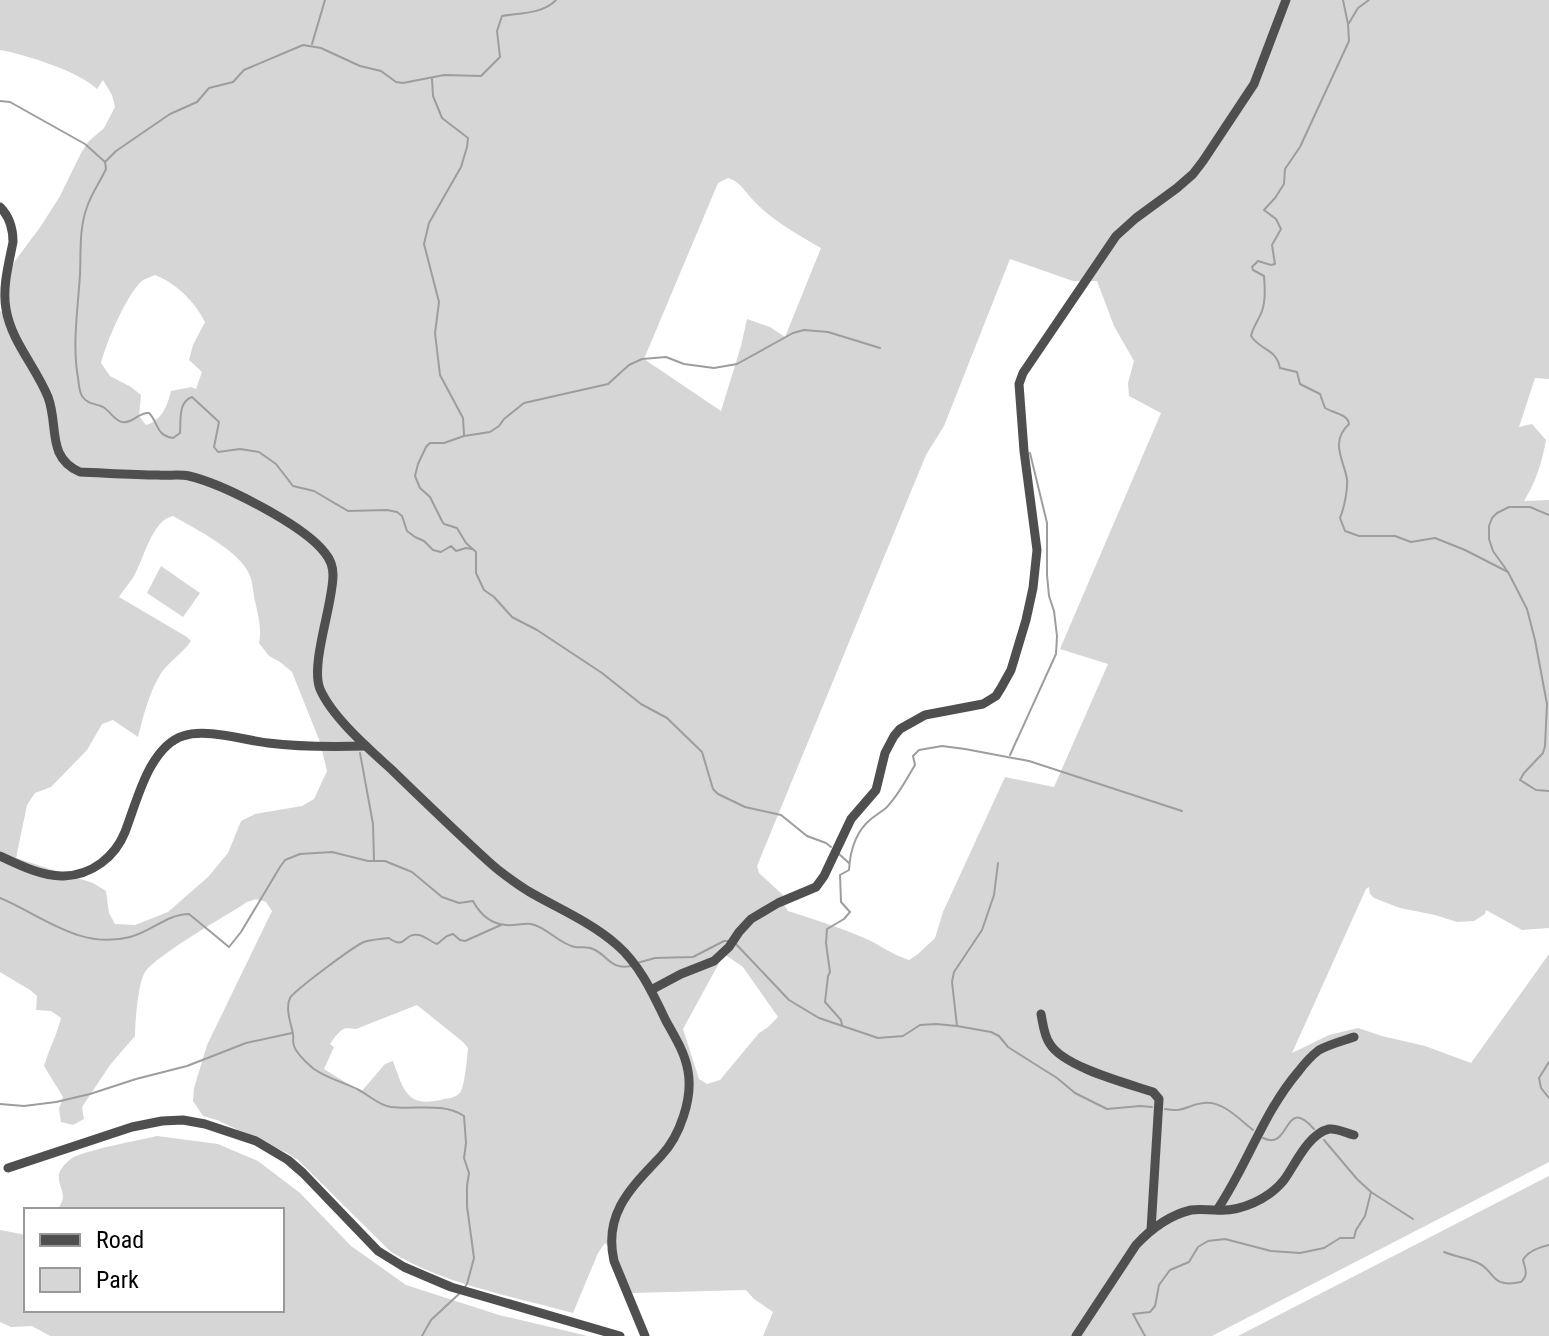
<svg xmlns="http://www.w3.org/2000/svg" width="1549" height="1336" font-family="'Roboto Condensed',sans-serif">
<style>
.green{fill:#d6d6d6;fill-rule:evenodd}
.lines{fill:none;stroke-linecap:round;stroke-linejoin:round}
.stream{stroke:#9d9d9d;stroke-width:2}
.minor{stroke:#4f4f4f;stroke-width:9}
</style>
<rect width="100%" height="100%" fill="#fff"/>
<g class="green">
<path d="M0,0H1549V379L1535,378L1519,427L1532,424L1546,440C1542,462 1536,482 1524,501L1549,500V928L1522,930L1486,910L1485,914L1474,921L1457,922L1435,915L1400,908L1374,898L1370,894L1369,887L1366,889L1292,1053L1329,1035L1358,1028L1382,1036L1425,1046L1471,1063L1549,954V1162L1212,1336H763L773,1312L754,1299L746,1290L632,1293L609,1247L605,1243L598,1253L573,1313C512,1296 446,1285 391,1252L298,1160L287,1153L217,1120L203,1116L193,1101L194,1088L207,1045L272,911L266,902L256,899L247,902C228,915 152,957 144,974C138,985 135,1023 135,1036L110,1065L82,1107L84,1119L73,1125L61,1122L59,1109L63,1097L44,1066C49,1049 57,1035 61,1018L51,1011L36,1010L37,996L30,990L0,972V311L3,312L9,273L15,261L41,226L60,196L81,153L89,141L104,128L115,107L112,95L103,80L97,89C78,71 27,55 0,50ZM728,178C739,181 744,190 752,199C771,220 797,234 821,248L785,337L770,327L747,319L741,346L721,411L644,359L718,183ZM1010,259L1073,281H1097L1114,326L1134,361L1128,383L1129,396L1161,413L1060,649L1108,664L1054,787L1005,777L943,912L935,938L918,954L909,960C892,955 879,944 862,937C838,927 813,919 788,911L782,902L783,895L759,873L757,866L926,455L944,426ZM155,275C176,283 195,302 205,322L193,345L189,360L202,372L196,389L191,387L171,391C167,407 162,420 146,425L139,416L141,395L131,387L110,376L101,363C106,343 127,293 143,280C147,278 151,277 155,275ZM173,516C195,529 241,551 250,576C253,583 253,593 255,601C258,615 262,628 259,643L269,656L280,662L292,672L320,742L327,771L314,799L302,806L255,814L241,821L228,853L208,877L168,912L135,925L115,924L109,913L106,891L93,883L16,858L27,805L35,793L51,787L87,750L102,724L113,720L138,737C143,717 149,693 160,675C168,662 182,654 191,641L187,637L119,597C123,590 130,583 134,576C144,559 152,520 173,516ZM724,954L743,967L778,1017L768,1027L759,1033L720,1080L707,1084L699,1079L683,1029ZM417,1005L463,1042L468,1048C467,1058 465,1083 461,1091C457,1098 450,1098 444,1099C407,1109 404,1091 393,1061L385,1064L361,1092L324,1069L334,1047L330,1044C333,1039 341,1028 347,1028C350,1028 353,1029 356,1029Z"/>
<path d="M161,566L200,593L183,617L147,593Z"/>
<path d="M157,1136L218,1144L258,1161L300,1193L351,1246L406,1285L499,1315L588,1336H50L32,1326L11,1327L0,1322V1230L26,1235V1310H282V1210H57C70,1194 57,1188 59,1174C61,1167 69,1159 76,1156C100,1147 131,1142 157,1136Z"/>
<path d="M1549,1176V1336H1238Z"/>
</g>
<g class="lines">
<g class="stream">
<path d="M1343,0L1348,24L1349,41L1300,147L1285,169L1284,184L1275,198L1264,210L1276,219L1281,229L1272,245L1275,264L1271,265L1258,261L1252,267L1253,270L1264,276C1265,287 1266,300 1262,311C1259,320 1253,326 1251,336C1261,351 1276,348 1280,368L1297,372L1300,384L1320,394L1325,408C1333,413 1348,414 1349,424C1330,442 1343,458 1347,479C1348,490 1344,508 1340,518L1345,531L1359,536H1395L1411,542L1435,538L1465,550L1508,572"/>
<path d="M1349,23L1358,8L1369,0"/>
<path d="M312,44L325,0"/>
<path d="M432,79L433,96L442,118L468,138L467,147L461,167L429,223L424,244L439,302L435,333L440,375L463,418L464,435"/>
<path d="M0,101L10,102L85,144L105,162"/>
<path d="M1549,515L1530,507H1509L1497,513L1492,518L1489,526V539L1493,551L1508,572L1527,609L1535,640L1547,704L1545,746L1543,753L1524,773L1520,780L1536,790L1549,791"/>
<path d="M472,549L466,548L456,551L451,546L441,552L433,550L424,541L415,537L407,531L402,516L397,512L387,510L348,511L314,491L293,486L276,464L259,452L240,449L218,452L214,447L219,422L192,397C178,402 181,420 180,433L173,438C155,435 159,423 149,413C138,412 133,424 122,422C114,420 110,411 103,407C95,403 88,405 82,396C79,391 79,384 78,378C72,343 78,309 80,274C81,251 79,229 87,207C91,194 100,182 106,169L105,162L116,151L170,114L197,102L209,88L233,82L244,70L303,45L321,48L360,66L381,71L396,82L403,83L444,75L481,76L500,57L497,31L502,16C519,13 543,14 556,0"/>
<path d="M360,753L373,824L374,860"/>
<path d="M1010,755L1056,654L1057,636L1054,611L1049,596L1047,575V523L1030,453"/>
<path d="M831,847L826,843L807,836L781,815L745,807L718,794L713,789L702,752L667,718L641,704L602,673L537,630L512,617L494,597L484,590L476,573V552L466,543L457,528L444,524L442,521L430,497L420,488L415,476L418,464L426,447L430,443H444L464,436L490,432L499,426L504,419L524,403L608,384L629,365L642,359L666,357L684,364L714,368L737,364L793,333L804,330L828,332L880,348"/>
<path d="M839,854L849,863"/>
<path d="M0,898C43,916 80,950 130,937C151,932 167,914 189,914L229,947L241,932L280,867L285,860L300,854L332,852L368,861H385L412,872L442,897L459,903L473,901C480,914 490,924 506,925C514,926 523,923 531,924C547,927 559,944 575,947C581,948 587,946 593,949C609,956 610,970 631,966"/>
<path d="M735,943L789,1000L819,1018L878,1038L903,1036L920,1025L936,1024L957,1026L991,1032L999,1036L1008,1047L1057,1078L1075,1093L1107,1109L1140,1106L1152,1107"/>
<path d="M637,963L655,958L693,957L724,941H729"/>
<path d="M842,1025L841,1020L825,1002L828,976L830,972L826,943L827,929L844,919L850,912L841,902L840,875L849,870C850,852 855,832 871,819C876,815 881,812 886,808C898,796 906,780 915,765L913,756L919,750L942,746L965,749L1029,761L1182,811"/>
<path d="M957,1026L952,982L954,972L982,930L994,895L998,863"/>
<path d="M1549,1062L1539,1078L1541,1088L1549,1098"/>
<path d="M0,1104L24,1106L56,1102L90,1094L136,1079L187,1066L246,1043L292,1033"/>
<path d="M1165,1109C1185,1113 1186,1105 1203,1103C1222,1100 1239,1119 1253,1130"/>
<path d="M1263,1138C1291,1152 1283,1094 1314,1129"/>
<path d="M1324,1140L1357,1179L1371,1192L1413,1219"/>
<path d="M1444,1252C1454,1256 1465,1258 1476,1262C1496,1269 1488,1289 1521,1282C1529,1275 1525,1268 1523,1260C1528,1251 1540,1247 1549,1245"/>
<path d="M464,1288L467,1284L474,1258L467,1206V1186L469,1173L464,1158L466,1143L464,1116C442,1102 416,1110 391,1107C378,1105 370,1096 359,1090C344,1082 328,1079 314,1069C307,1063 297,1055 294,1046C292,1039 294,1040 293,1034C291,1024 285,1008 290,998C295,990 354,946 364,942C371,939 381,939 389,938C406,951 403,932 419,935C425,936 431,942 437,944L447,936L453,934L460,940L465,941L501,925"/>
<path d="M422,1336L431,1320L460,1293"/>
<path d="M1145,1336L1133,1314L1150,1312L1155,1306L1159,1285L1170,1270L1189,1262L1198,1247L1208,1241L1225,1239L1271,1251L1300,1253L1324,1248L1340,1238H1354L1356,1230L1365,1216L1371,1192"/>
</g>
<g class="minor">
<path d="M0,207C10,217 13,228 13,242C9,263 2,287 6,309C11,341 36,367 48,397C59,426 46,457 80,472C106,473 132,475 158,475C168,476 179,474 189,476C223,484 304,525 325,553C330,559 333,567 333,575C333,605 310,664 320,689C332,717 369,749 392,770C424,801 456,832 489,862C501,873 514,882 528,891C557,908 591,922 617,945C640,965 653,994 666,1021C675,1037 685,1053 688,1071C693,1098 680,1136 661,1156C632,1187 603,1213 614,1261L645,1336"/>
<path d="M0,856C19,865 43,877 64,876C92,875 115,857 125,832C133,811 139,789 149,770C157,755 167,741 183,736C206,728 243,740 268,743C300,747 333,747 366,746"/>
<path d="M651,990L681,974L714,961L729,947L739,932L751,919L778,903L816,887L824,876L851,819L876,790L885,753L894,736L900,729L925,715L983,704L996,696L1001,688L1011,670L1026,620L1033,588L1037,550L1024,451L1019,384L1023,373L1116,236L1136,218L1177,188L1193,174L1203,161L1254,84L1286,0"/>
<path d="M1041,1014C1043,1024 1044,1036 1050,1044C1064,1067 1126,1083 1153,1092L1159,1099L1151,1230"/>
<path d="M8,1168L132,1127L162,1121L183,1120L205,1124L256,1141L288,1160L303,1173L378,1251L404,1267L451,1287L620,1336"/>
<path d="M1217,1210C1240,1212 1269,1199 1284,1180C1295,1165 1308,1134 1329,1129C1337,1128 1346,1133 1354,1135"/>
<path d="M1076,1336L1136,1245C1150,1230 1170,1215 1191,1210C1199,1209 1208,1210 1217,1210C1247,1166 1263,1113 1298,1072C1304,1064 1311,1056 1319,1050C1330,1044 1342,1041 1354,1037"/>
</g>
</g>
<rect x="24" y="1208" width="260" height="104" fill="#ffffff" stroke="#999999" stroke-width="2"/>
<rect x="40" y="1234" width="40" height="12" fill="#4f4f4f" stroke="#999999" stroke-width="2"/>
<text x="96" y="1248" font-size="24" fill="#000000">Road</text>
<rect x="40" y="1268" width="40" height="24" fill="#d6d6d6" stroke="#999999" stroke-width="2"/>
<text x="96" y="1288" font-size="24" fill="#000000">Park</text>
</svg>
